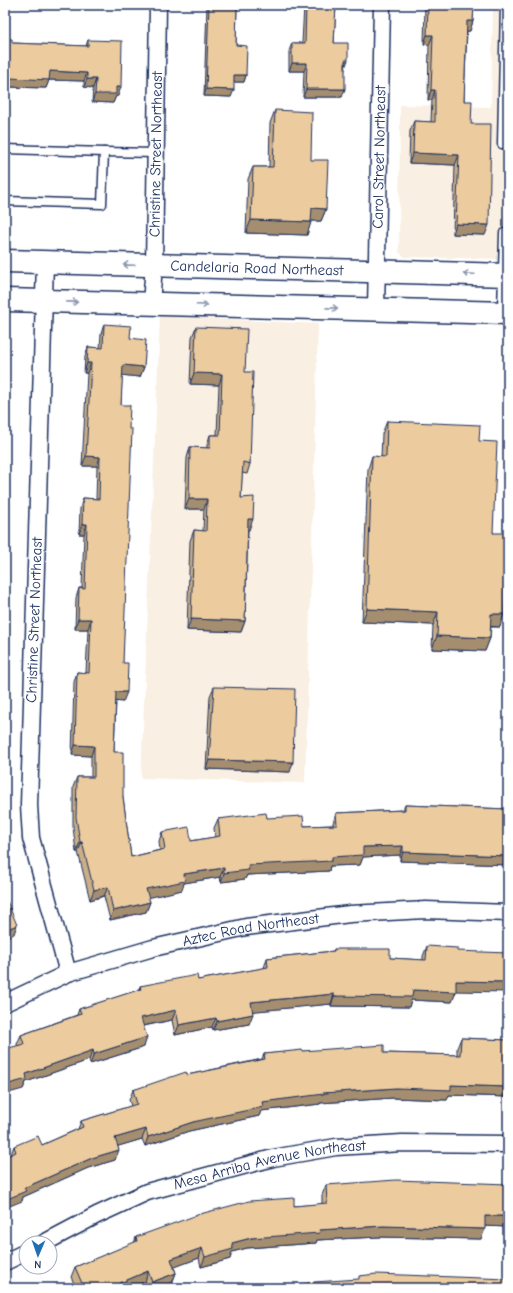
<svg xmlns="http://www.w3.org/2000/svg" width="513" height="1293" font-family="'Comic Neue',sans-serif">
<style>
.built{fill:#f9efe2}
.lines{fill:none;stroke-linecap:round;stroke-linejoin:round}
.lane-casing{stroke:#1b2f5e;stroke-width:11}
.street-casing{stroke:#1b2f5e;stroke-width:19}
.secondary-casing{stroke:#1b2f5e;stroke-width:25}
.lane{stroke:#fff;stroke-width:8}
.street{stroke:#fff;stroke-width:16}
.secondary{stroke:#fff;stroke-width:22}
.wall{fill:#cbaf88;stroke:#1b2f5e}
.shaded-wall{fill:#a58e6f;stroke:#1b2f5e}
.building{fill:#eccb9e;stroke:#1b2f5e}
.oneway{stroke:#8d97ae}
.labels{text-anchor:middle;stroke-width:3;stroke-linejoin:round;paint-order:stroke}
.street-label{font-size:15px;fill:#1b2f5e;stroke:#fff}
</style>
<rect width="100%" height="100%" fill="#fff"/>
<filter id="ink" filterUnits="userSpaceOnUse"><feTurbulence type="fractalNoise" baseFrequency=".025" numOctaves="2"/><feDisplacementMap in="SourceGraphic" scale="8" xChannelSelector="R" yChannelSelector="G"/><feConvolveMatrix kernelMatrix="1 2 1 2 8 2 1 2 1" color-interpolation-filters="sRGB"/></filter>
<g filter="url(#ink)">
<g class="built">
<path d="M493,5H508V259L404,257L399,252L400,105L491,107Z"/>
<path d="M160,316L318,324L305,783L141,778Z"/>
</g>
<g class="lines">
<g class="lane-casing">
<g id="lane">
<path d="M505,5L502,144H508"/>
<path d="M5,149L104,152L102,204L5,201"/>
<path d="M104,152L155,153"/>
<path d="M502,312L504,233H508"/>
</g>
</g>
<g class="street-casing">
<g id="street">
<path d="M45,262L29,805L31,838L68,973"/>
<path id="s1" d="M151,303L154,266L158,5"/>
<path id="s2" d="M376,309L382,5"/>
<path id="s3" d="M5,1003L68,973L153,948L246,927L350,914L426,910L508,913"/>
<path id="s4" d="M44,1243L97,1215L147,1192L273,1158L336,1147L402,1143L508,1144"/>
<path d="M5,1262L26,1252"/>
</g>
</g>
<g class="secondary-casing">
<g id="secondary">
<path id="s5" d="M5,261L508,275"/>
<path d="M5,300L508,313"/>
</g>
</g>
<use href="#lane" class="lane"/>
<use href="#street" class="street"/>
<use href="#secondary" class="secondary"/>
</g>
<g class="wall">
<path d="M207,5H237L236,45L246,75L244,82H234L231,97L204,96Z"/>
<path d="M304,5H336L334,43L345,68L342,97H303L304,71H289V51L292,43H302Z"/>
<path d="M425,5H474L473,21L470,31H467L464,101L471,124L485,235L453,234L455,165L409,163L410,131L414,121L431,122L432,100H428L429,45L424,44Z"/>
<path d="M88,40L118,96H116L113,103L92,102L93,88L84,87V81L49,80L46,88L9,87L7,91L12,43L86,46Z"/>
<path d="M275,110L311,160L326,209L321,221H311L307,235L246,233L248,179L253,167H269L270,123Z"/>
<path d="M104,324L130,338L144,367L140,377L122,375L121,405L123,702L116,701L114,752L123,797L131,857L160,850L159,841L162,832L191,841L215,837L214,828L218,819L267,818L304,826L333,825V823L336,813L403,810L405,805L508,809V865L400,861V855L363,857L360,865L330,866L329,871L247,875L245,879L221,882L220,877L184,883L182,890L148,897L150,902L146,912L110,920L104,896L90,900L78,852H76L73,827V787L77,777H91V756L72,755L74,682L77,672L86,673L88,629H75L76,598L79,588H82L84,534H79L80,508L83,498L96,499L97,466H82L87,373H84L85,357L88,347L100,348L101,334Z"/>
<path d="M196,327L245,372L250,464L247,474L242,473L241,498L249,530H248L245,621L241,632L187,630L190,541L194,530L203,531L204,509H185L187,458L190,447L207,448V445L210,435H217L219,385L190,384L192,337Z"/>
<path d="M387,421L479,441L493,533L500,627H491L490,638L485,651L432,649L433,625L362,622L368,469L372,456L381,457L382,434Z"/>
<path d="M214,687L290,772L206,769L210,696Z"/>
<path d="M427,946L456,991L452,1002L411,1000L409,1007L331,1006V1004L253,1011L249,1024L213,1030L212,1027L175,1035L172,1020L144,1026V1047L90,1064L89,1060L26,1082L23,1089L17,1044L21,1035L77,1015L79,1009L139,990L140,986L198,980L264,968L267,958L334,951V949L390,958L423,960V956Z"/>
<path d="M461,1038L508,1040V1097L449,1095L447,1100L393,1098L320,1103V1104L261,1111L259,1116L189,1131L145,1146L142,1139L118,1146L115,1160L88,1168L23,1197L22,1201L11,1154L14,1146L42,1145L78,1129L81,1121L131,1106L129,1100L133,1090L187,1075L262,1059L264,1054L302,1051L384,1053L457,1055V1048Z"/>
<path d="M326,1185L508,1227L485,1226L481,1239L379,1237L317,1240L316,1243L247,1248L232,1252L230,1259L201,1267L199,1258L174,1267L176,1273L172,1283L159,1288H147L145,1282L129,1288H76L71,1277L75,1267L134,1243L136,1237L294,1206L322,1204V1195Z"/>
</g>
<g class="shaded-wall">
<path d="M467,21H473L470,31H464Z"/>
<path d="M427,35H433L429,45L424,44Z"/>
<path d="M345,60H348L345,68Z"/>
<path d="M292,63H307L304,71H289Z"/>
<path d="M50,71L87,73L84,81L49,80L46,88L9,87L7,91H5V83L10,78Z"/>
<path d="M234,75H246L244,82H231Z"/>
<path d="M87,79H96L93,88L84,87Z"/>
<path d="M116,87H121L118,96H116L113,103L92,102L95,94Z"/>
<path d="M206,89L234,90L231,97L204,96Z"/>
<path d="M306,89H345L342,97H303Z"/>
<path d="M431,90H435L432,100H428Z"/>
<path d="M413,153L459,155L455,165L409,163Z"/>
<path d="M312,208L326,209L321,221H307Z"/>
<path d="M251,220L311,222L307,235L246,233Z"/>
<path d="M456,224L489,225L485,235L453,234Z"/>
<path d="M87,363H91L87,373H84Z"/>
<path d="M123,365L144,367L140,377L119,375Z"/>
<path d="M194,373L222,374L219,385L190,384Z"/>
<path d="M86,456L100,457L97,466H82Z"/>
<path d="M189,499H207L204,509H185Z"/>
<path d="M248,519H253L249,530H245Z"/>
<path d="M82,524H87L84,534H79Z"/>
<path d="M367,609L438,612L433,625L362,622Z"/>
<path d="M491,614H504L500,627L486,626Z"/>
<path d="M78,619H91L88,629H75Z"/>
<path d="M191,619L245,621L241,632L187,630Z"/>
<path d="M437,636L490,638L485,651L432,649Z"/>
<path d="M116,692H127L123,702L113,701Z"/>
<path d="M75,745L94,746L91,756L72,755Z"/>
<path d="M209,760L293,762L290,772L206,769Z"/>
<path d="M80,842H82L78,852H76Z"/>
<path d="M403,846L400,855L363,857L360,865L330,866L329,871L247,875L245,879L221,882L224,873L248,865L332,857L363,847Z"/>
<path d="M403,852L508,856V865L400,861Z"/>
<path d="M224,868L220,877L184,883L182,890L143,899L146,889L184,874Z"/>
<path d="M108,887L104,896L90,900L94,890Z"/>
<path d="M150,902L146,912L110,920L113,911Z"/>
<path d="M17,925L14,934L5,938V930Z"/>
<path d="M456,981L508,982V992L452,991Z"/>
<path d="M413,990L456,992L452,1002L411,1000L409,1007L331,1006L334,996Z"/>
<path d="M334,994L331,1004L247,1012L251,1002Z"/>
<path d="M176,1010L172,1020L137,1027L141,1018Z"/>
<path d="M253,1014L249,1024L213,1030L217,1021Z"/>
<path d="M216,1018L212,1027L175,1035L179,1025Z"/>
<path d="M147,1037L144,1047L90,1064L94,1054Z"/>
<path d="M93,1050L89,1060L26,1082L23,1089L5,1094V1085L26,1074Z"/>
<path d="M451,1085L508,1087V1097L449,1095L447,1100L393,1098L320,1103V1104L261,1111L259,1116L189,1131L145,1146L148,1137L193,1122L262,1102L323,1093L396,1088Z"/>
<path d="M146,1129L142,1139L112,1148L115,1138Z"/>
<path d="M119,1150L115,1160L88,1168L23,1197L22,1201L5,1208V1200L24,1188L92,1158Z"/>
<path d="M485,1216H508V1227L482,1226Z"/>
<path d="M383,1226L485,1229L481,1239L379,1237L317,1240L316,1243L247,1248L232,1252L230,1259L201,1267L205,1257L232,1243L251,1238L319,1230Z"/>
<path d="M202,1248L199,1258L167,1270L171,1259Z"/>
<path d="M148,1271L145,1282L129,1288H118L120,1283Z"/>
<path d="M176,1273L172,1283L159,1288H150L152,1282Z"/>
</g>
<g class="building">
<path d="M209,5H237L236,45L247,46L246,75H234V90L206,89Z"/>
<path d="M306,5H336L334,43H348V60H345V89H306L307,63H292V43H305Z"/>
<path d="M428,5H474L473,21H467L464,101H472L471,124H491L489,225L456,224L459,155L413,153L414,121L435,122V90H431L433,35H427Z"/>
<path d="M5,39H12V43L88,46V40L122,41L121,87H116V94H95L96,79H87V73L50,71L49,80L10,78V83H5Z"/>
<path d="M275,110L312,112L311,160H328L326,209L312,208L311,222L251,220L253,167H273Z"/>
<path d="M104,324L131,326L130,338L146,340L144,367L123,365L121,405H130L129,429H132L123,663H128L127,692H116L114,752H123V797L131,857L165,849L162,832L189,827L191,841L220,836L218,819L266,813L267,818L303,816L304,826L337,825L336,813L405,810V805L508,809V856L403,852V846L363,847V855L332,857V861L248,865L249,870L224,873V868L184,874L185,881L146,889L150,902L113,911L108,887L94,890L82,842H80L76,817L77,777H94V746L75,745L77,672L89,673L91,619H78L79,588L85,589L87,524H82L83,498L99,499L100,457L86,456L91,363H87L88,347L103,348Z"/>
<path d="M196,327L247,329L245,372H253L250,464L243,462L241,498L254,497L253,519H248L245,621L191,619L194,530L206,531L207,499H189L190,447L210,448V435H220L222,374L194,373Z"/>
<path d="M387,421L480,425L479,441L497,442L493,533H507L504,614H491L490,638L437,636L438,612L367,609L372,456L386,457Z"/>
<path d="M214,687L295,689L293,762L209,760Z"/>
<path d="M6,899L17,925L5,930V900Z"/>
<path d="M427,946L457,948V951L508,953V982L456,981V992L413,990L412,997L334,996V994L251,1002L253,1014L217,1021L216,1018L179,1025L176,1010L141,1018L147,1037L94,1054L93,1050L26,1074L27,1079L5,1085V1049L24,1044L21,1035L81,1014L79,1009L141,989L140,986L197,975L198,980L268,967L267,958L334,951V949H390V958L426,960Z"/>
<path d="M461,1038L508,1040V1087L451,1085V1090L396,1088L323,1093L324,1094L262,1102L263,1107L193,1122L148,1137L146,1129L115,1138L119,1150L92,1158L24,1188L26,1191L5,1200V1157L16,1152L14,1146L38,1136L42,1145L83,1127L81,1121L137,1104L133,1090L186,1072L187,1075L265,1059L264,1054L302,1050V1051L384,1045V1053L460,1055Z"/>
<path d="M396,1180L508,1184V1216H485V1229L383,1226L319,1230L320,1233L251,1238L232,1243L233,1249L205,1257L202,1248L171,1259L176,1273L152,1282L148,1271L120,1283L122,1288H84L75,1267L137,1241L136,1237L200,1214L249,1201L294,1198V1206L327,1203L326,1185Z"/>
<path d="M376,1274L508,1279V1288H281L314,1282L359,1279V1276Z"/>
<path d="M58,1284L59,1288H39Z"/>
</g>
<defs><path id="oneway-shaft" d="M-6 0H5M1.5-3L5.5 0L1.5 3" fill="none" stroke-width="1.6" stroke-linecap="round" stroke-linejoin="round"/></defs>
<g class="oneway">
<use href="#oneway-shaft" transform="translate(129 265) rotate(-178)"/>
<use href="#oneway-shaft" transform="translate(469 274) rotate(-178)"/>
<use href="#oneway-shaft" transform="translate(72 302) rotate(1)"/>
<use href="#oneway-shaft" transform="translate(202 305) rotate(2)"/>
<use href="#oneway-shaft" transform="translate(332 308) rotate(1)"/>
</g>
</g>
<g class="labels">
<g class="street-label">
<text dy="5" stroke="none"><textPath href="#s1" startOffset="149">Christine Street Northeast</textPath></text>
<text dy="5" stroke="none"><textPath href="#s2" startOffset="152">Carol Street Northeast</textPath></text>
<text dy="5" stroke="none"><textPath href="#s5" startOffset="252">Candelaria Road Northeast</textPath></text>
<text transform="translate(34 620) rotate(-88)" y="5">Christine Street Northeast</text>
<text dy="5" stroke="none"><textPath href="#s3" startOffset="258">Aztec Road Northeast</textPath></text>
<text dy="5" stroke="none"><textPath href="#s4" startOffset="241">Mesa Arriba Avenue Northeast</textPath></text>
</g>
</g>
<rect width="513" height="1293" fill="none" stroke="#fff" stroke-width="20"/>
<rect x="10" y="10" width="493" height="1273" fill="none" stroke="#1b2f5e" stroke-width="1.5" filter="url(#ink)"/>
<g transform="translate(38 1255) rotate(182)"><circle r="19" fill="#ffffff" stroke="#a4acbf"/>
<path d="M0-3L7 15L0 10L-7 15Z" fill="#1f6fb2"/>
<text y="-6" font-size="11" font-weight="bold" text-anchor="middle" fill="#1b2f5e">N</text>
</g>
</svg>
